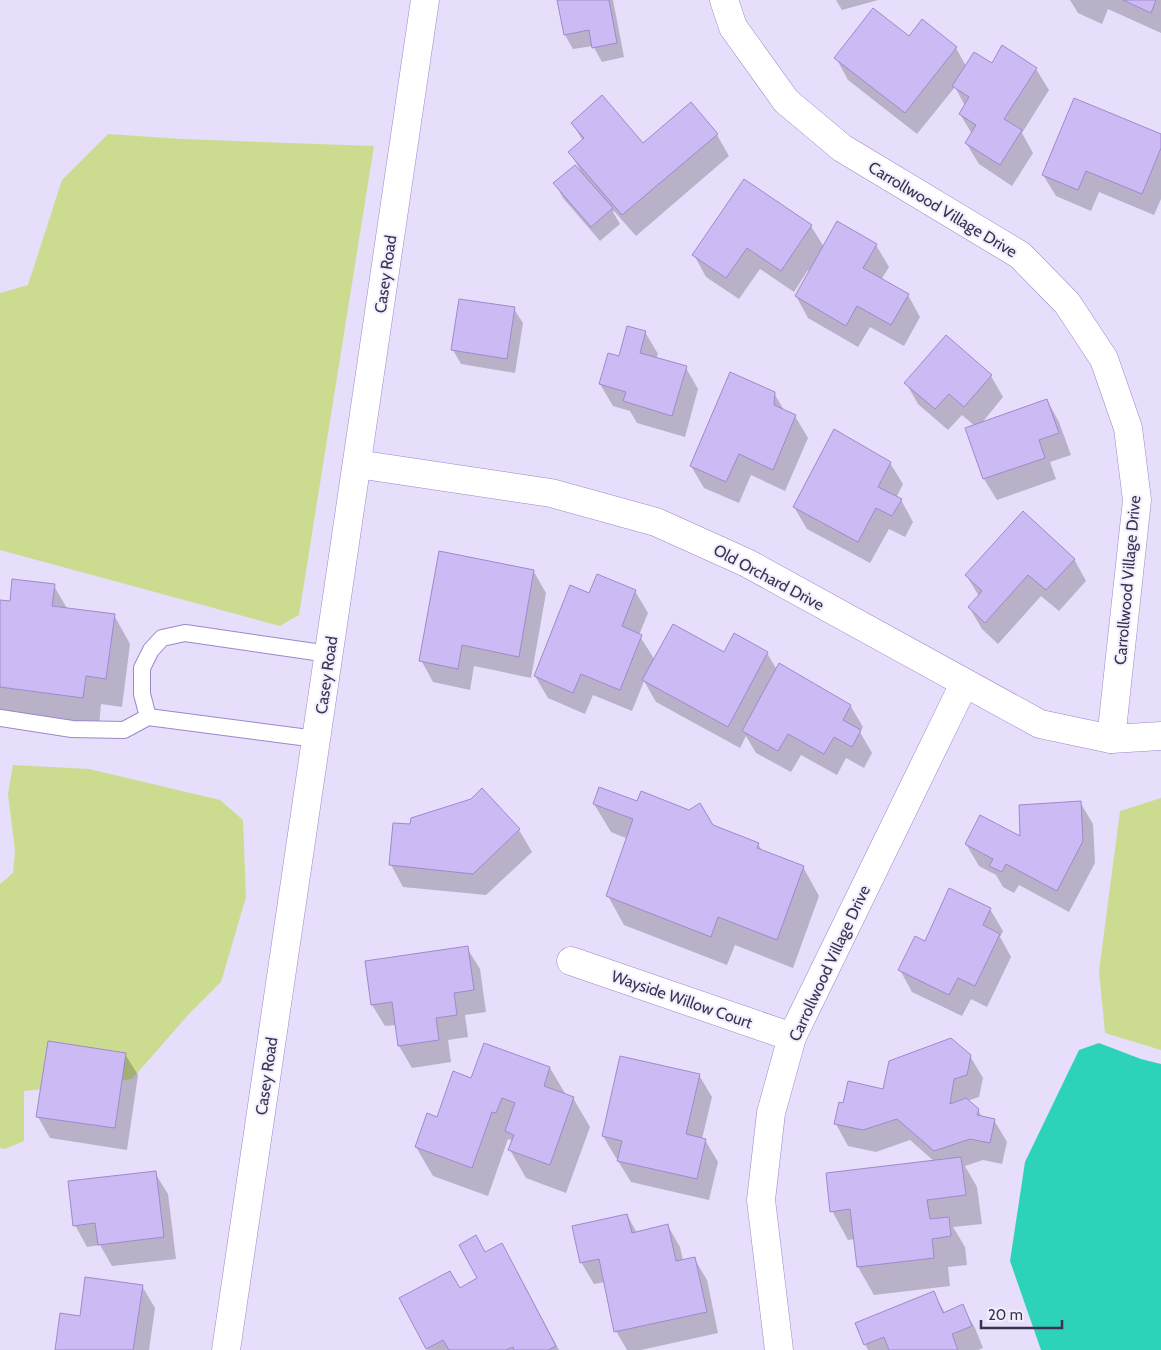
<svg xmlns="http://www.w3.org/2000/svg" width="1161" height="1350" font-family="Cabin,sans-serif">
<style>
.green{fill:#cbdc90}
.water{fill:#2cd3b8}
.shadow{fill:#0003}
.building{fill:#ccbaf4;stroke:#9f89cd}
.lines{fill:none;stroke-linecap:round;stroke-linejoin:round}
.lane-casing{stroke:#9d87cb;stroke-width:18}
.street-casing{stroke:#9d87cb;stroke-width:29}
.secondary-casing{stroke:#9d87cb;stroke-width:29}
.lane{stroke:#fff;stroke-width:16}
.street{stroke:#fff;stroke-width:28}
.secondary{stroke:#fff;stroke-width:28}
.labels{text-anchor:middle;stroke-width:4;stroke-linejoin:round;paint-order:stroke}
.street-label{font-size:16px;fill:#3b324e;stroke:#f2eefd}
</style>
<rect width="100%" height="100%" fill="#e6defb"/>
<g class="green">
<path d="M108,134L182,139L374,146L299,615L280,626L0,550V293L28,285L62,180Z"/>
<path d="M13,765L89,769L220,800L243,820L246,897L221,982L188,1015L132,1079L87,1085L24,1091V1141L5,1149L0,1148V884L13,873L15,851L8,794Z"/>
<path d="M1161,798V1050L1105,1033L1099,971L1120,811Z"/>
</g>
<path class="water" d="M1099,1043L1141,1059L1161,1064V1350H1041L1010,1261L1025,1162L1079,1050Z"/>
<g class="shadow">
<path d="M559,0H613L624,57L602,62L593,46L573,49L565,35Z"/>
<path d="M836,0H878L842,10Z"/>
<path d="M1070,0H1161V33L1108,9L1102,24L1078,13Z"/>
<path d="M909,38L956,48L966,66L992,64L1036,69L1049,90L1022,133L1033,153L1012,186L979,164L966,143L972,134L960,114L965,106L955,87L917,134L848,80L836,58Z"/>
<path d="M572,123L643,145L717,135L729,156L636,236L614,211L613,212L620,224L600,241L563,198L555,183L581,172L570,152L583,141Z"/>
<path d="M1161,136V199L1154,215L1099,192L1091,211L1056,196L1043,175Z"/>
<path d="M811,226L824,247L876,245L889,267L881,280L908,295L920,317L904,346L870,327L858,347L808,318L796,296L810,271L808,270L794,292L760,269L739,299L706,277L694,255Z"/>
<path d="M514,309L523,323L515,373L461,364L453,350Z"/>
<path d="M645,332L658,354L656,359L686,368L698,389L685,437L637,423L630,411L613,406L600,384L620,358Z"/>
<path d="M991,376L1003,397L981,424L1047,400L1059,422L1071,455L1050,462L1056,479L997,500L984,479L967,429L975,426L962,415L948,430L918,404L906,383Z"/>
<path d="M774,393L785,412L795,416L808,438L785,491L751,475L739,503L704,488L691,466Z"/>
<path d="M890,463L903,484L896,498L901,500L913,522L905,537L889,529L870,563L807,529L794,507Z"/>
<path d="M1074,559L1086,581L1059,611L1041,596L998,644L982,629L969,607L979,596L966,575Z"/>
<path d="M534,572L546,593L531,678L474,666L470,690L433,682L421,660Z"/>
<path d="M54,586L68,610L114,615L130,644L122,707L101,704L99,726L0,713V601L11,602Z"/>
<path d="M635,591L648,613L639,635L655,660L724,653H767L777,670L850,705L863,727L860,732L872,753L864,768L846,758L837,775L801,755L791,772L756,753L746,736L740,748L656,702L644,681L632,711L593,695L585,714L548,698L535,676L590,595Z"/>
<path d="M482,790L519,830L532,852L486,895L403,887L391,865L394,824L412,825L471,800Z"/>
<path d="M1080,802L1093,824L1095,863L1069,912L1019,885L1014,893L1003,887L996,875L979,866L966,844L1022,838Z"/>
<path d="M594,804L712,826L758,844L763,852L803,867L819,896L793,968L735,945L727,965L624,925L608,896L628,839L611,832Z"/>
<path d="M990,909L1003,931L1000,937L1011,957L987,1007L971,999L962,1016L912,992L900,970L925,942Z"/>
<path d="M467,948L480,969L486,1012L465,1015L468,1037L448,1040L451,1062L412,1068L399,1046L396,1025L385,1026L372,1005Z"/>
<path d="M125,1054L138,1075L127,1150L50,1138L38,1117Z"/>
<path d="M970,1056L983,1078L979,1097L967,1101L978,1110L982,1117L994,1120L1007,1142L1002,1164L983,1160L965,1166L977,1187L982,1224L953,1227L965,1247L967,1265L948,1267L950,1286L874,1295L858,1267L855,1239L848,1240L832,1211L935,1162L910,1140L876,1152L848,1146L836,1124L844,1104L884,1090Z"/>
<path d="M550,1068L566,1095L573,1098L590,1127L566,1193L526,1178L510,1150L513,1141L508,1139L488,1196L433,1176L416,1147L437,1118L472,1080Z"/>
<path d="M699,1075L712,1097L702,1139L705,1140L718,1162L709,1200L631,1182L618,1161L619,1158H616L603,1136Z"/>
<path d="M155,1173L168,1194L176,1259L112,1266L100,1245L87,1247L75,1225Z"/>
<path d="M627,1215L637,1233L668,1226L680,1247L683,1260L694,1258L707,1280L718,1333L641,1350H627L616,1331L605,1282L594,1284L581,1262Z"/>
<path d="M485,1254L518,1273L559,1350H428L401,1298L460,1289L478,1279Z"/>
<path d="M142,1286L155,1308L149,1350H56L81,1317Z"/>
<path d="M934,1293L945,1313L962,1306L975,1328L983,1348L978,1350H868L865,1344Z"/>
</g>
<g class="building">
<path d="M557,0H609L617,43L592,48L589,30L564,35Z"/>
<path d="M1123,0H1156L1151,13Z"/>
<path d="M873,8L909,36L922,19L957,47L905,113L834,58Z"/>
<path d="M1002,45L1037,68L1004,119L1022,130L1000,165L965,143L976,125L959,114L969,97L952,86L974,52L992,63Z"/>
<path d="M602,95L643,143L691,102L718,134L622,215L568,152L584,138L571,123Z"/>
<path d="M1074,98L1161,134V148L1142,194L1086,171L1078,190L1042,175Z"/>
<path d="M575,165L613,208L591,227L553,183Z"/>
<path d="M744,179L812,225L781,271L747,248L726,278L692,255Z"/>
<path d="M837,221L877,244L863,268L909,294L891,325L857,306L846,326L795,296Z"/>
<path d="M459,299L515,307L507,359L451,350Z"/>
<path d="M627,326L646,331L640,353L687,366L672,416L623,401L626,392L599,384L608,353L619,356Z"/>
<path d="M946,335L992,375L964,407L949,394L935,409L904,383Z"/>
<path d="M730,372L775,392L774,405L796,415L773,470L739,454L726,482L690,466Z"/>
<path d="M1047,399L1059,433L1039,440L1045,458L983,479L965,428Z"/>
<path d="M834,429L891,462L878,487L902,499L892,516L876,508L858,542L793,507Z"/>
<path d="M1023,511L1075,559L1046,590L1028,575L985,623L968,607L982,591L965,575Z"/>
<path d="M439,551L534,570L519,657L462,645L458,669L419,661Z"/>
<path d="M597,574L636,590L622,626L642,635L620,690L581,674L573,693L534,676L570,585L589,593Z"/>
<path d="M12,579L55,584L52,606L115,614L106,679L86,676L83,698L0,687V600L10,601Z"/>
<path d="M673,624L724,652L734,633L768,652L728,727L642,680Z"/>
<path d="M779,663L851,705L843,720L861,730L852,747L834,737L824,754L788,734L778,751L742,731Z"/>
<path d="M599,787L637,801L641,791L689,810L700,803L713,825L759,843L757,848L804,866L777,940L718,917L711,937L606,896L633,819L593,804Z"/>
<path d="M482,788L520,829L473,874L389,865L393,823L410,824L411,818L471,799Z"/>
<path d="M1081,801L1083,841L1057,891L1006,864L1002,872L989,866L993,859L965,844L980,815L1020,836L1019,805Z"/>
<path d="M949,888L991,908L983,925L1000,934L975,986L958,978L949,995L898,970L915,936L925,941Z"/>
<path d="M468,946L474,990L454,993L457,1015L436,1018L439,1040L398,1046L392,1002L371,1005L365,961Z"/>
<path d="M951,1038L971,1055L967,1075L954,1079L950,1104L966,1098L979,1109L977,1115L995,1119L990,1143L970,1139L934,1151L897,1119L863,1130L834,1124L839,1102L843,1103L848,1081L883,1089L889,1061Z"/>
<path d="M48,1041L126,1053L115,1128L36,1117Z"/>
<path d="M484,1043L550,1067L544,1086L574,1097L550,1165L508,1150L514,1135L505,1131L515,1103L502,1098L496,1113L492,1112L472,1168L415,1147L427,1113L437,1117L453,1071L471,1078Z"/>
<path d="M620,1056L700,1074L686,1134L706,1139L697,1179L617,1161L622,1141L602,1136Z"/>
<path d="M961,1157L966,1195L927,1200L930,1219L949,1217L951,1236L932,1239L934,1258L857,1267L850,1209L830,1212L826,1173Z"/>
<path d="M156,1171L164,1237L98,1245L95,1223L73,1226L68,1181Z"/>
<path d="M627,1214L632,1233L668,1224L676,1261L695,1257L707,1312L614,1332L599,1259L580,1263L572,1226Z"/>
<path d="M476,1235L485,1252L502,1243L556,1346L548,1350H514L513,1347L506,1350H449L443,1340L426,1349L399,1298L450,1271L460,1288L477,1278L459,1245Z"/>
<path d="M85,1277L143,1285L133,1350H55L60,1313L80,1316Z"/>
<path d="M934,1291L943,1313L963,1304L972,1326L952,1334L958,1350H889L884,1337L864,1345L855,1323Z"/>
</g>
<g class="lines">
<g class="lane-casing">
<g id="lane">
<path d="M148,717L316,739"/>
<path d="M0,718L72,729L124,730L148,717L142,694V668L151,650L162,638L185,633L329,654"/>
</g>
</g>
<g class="street-casing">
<g id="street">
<path d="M724,0L733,27L786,101L842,148L1020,255L1067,303L1104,359L1128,428L1137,500L1111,739"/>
<path d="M357,464L551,493L656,522L747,563L1040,724L1111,739L1161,736"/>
<path d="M571,961L792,1037"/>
<path d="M779,1350L761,1200L771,1113L792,1037L964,684"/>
</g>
</g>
<g class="secondary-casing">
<path id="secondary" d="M226,1350L425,0"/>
</g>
<use href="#lane" class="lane"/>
<use href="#street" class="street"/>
<use href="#secondary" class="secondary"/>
</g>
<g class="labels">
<g class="street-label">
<text transform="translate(943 209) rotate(31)" y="6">Carrollwood Village Drive</text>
<text transform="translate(385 274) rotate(-82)" y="6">Casey Road</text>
<text transform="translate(769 577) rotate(28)" y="6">Old Orchard Drive</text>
<text transform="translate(1127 580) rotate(-85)" y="6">Carrollwood Village Drive</text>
<text transform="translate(326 675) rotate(-82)" y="6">Casey Road</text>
<text transform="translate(829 963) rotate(-65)" y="6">Carrollwood Village Drive</text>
<text transform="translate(682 999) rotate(19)" y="6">Wayside Willow Court</text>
<text transform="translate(266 1076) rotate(-82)" y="6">Casey Road</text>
</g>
</g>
<path d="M981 1320v8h81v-8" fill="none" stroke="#3b324e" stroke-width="2.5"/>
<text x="988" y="1320" font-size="15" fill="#3b324e" stroke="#f2eefd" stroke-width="4" paint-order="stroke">20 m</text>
</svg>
